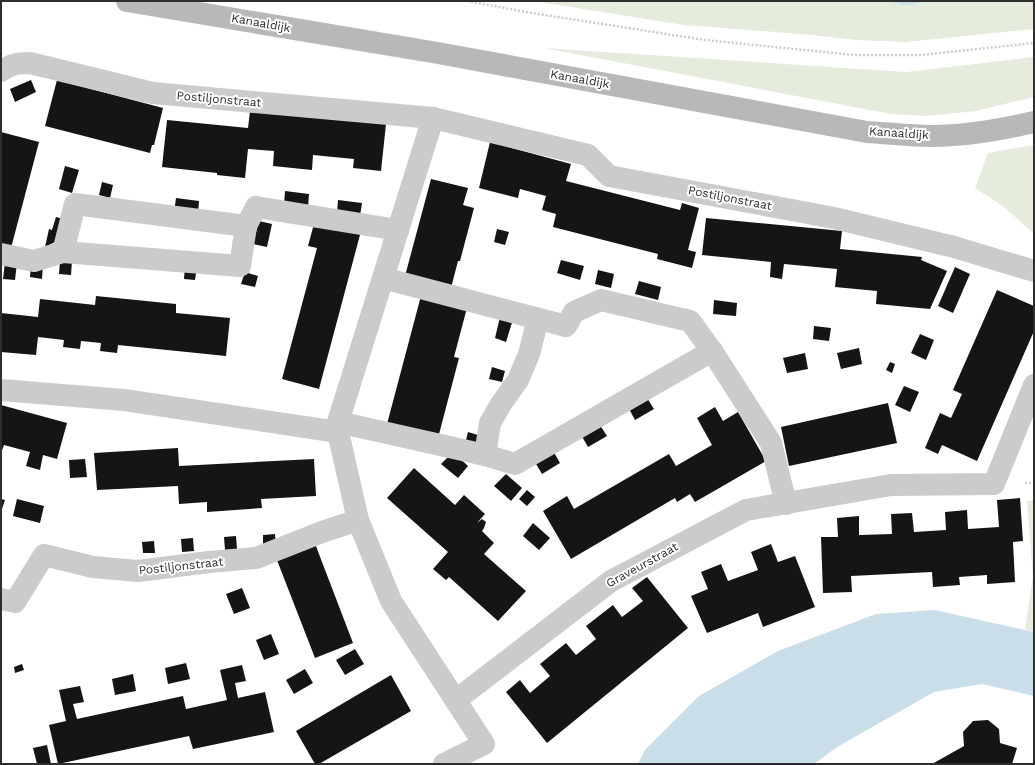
<svg xmlns="http://www.w3.org/2000/svg" width="1035" height="765" font-family="'Work Sans',sans-serif">
<style>
.green{fill:#e5ebdd}
.water{fill:#cadeea}
.building{fill:#151515}
.lines{fill:none;stroke-linecap:round;stroke-linejoin:round}
.path{stroke:#cbcbcb;stroke-width:2.5;stroke-dasharray:2 2;stroke-linecap:butt}
.street{stroke:#cbcbcb;stroke-width:22}
.secondary{stroke:#b8b8b8;stroke-width:22}
.labels{text-anchor:middle;stroke-width:4;stroke-linejoin:round;paint-order:stroke}
.street-label{font-size:12px;fill:#2e2e2e;stroke:#fff}
</style>
<rect width="100%" height="100%" fill="#fff"/>
<g class="green">
<path d="M533,1H881L908,5L930,1H1034V29L905,42L856,40L812,35L684,25Z"/>
<path d="M544,48L906,72L1034,57V97L976,111L925,116L891,114Z"/>
<path d="M1034,145V234L1003,206L975,188L988,153Z"/>
<path d="M1034,500V632L1025,629L1033,577L1027,501Z"/>
</g>
<g class="water">
<path d="M881,1H930L908,5Z"/>
<path d="M935,610L1034,632V696L982,684L934,692L837,747L814,764H638L645,750L699,696L778,651L876,614Z"/>
</g>
<g class="building">
<path d="M31,80L36,92L15,102L10,89Z"/>
<path d="M57,80L163,108L154,145H152L150,153L45,126Z"/>
<path d="M250,111L386,124L381,171L353,168L354,159L313,155L312,170L273,166L274,151L248,149L245,178L217,175V173L162,167L167,120L248,128Z"/>
<path d="M1,132L39,142L11,248L1,245Z"/>
<path d="M490,142L571,164L566,181L680,210L682,203L699,208L688,250L696,252L692,268L657,259L658,254L553,227L556,214L542,210L546,196L520,189L518,198L479,188Z"/>
<path d="M65,166L79,170L72,193L59,189Z"/>
<path d="M431,179L468,188L463,205L474,208L460,261H458L451,288L405,276Z"/>
<path d="M102,182L113,185L110,198L99,195Z"/>
<path d="M285,191L309,194L308,207L284,205Z"/>
<path d="M176,198L199,201L198,214L174,212Z"/>
<path d="M338,200L362,203L360,216L337,214Z"/>
<path d="M56,217L67,220L63,238L45,247L49,229L52,230Z"/>
<path d="M706,218L842,231L840,249L922,257L921,260L947,271L930,309L876,304L877,291L835,287L837,269L784,264L782,279L770,277L771,262L702,255Z"/>
<path d="M315,220L361,231L319,389L282,379L317,248L308,246Z"/>
<path d="M259,221L272,224L267,247L253,244Z"/>
<path d="M497,229L509,232L505,245L494,242Z"/>
<path d="M60,260L72,261L71,275L59,274Z"/>
<path d="M561,260L584,266L580,280L557,273Z"/>
<path d="M5,262L17,263L15,280L3,279Z"/>
<path d="M31,264L43,265L42,279L30,277Z"/>
<path d="M185,265L197,267L195,280L184,279Z"/>
<path d="M955,267L970,274L953,313L938,306Z"/>
<path d="M598,270L614,274L611,288L595,284Z"/>
<path d="M245,272L258,276L255,287L241,284Z"/>
<path d="M639,281L661,287L658,300L635,294Z"/>
<path d="M997,290L1034,306V331L977,461L942,445L938,454L925,448L940,413L951,418L962,394L953,390Z"/>
<path d="M422,292L468,304L454,357L459,358L438,438L387,424Z"/>
<path d="M96,296L176,304V313L230,318L226,356L118,345L117,353L100,351L101,343L81,341L80,349L63,347L64,340L38,337L36,355L1,352V313L38,317L40,299L95,305Z"/>
<path d="M714,300L737,303L736,316L713,314Z"/>
<path d="M501,313L514,316L506,342L495,338Z"/>
<path d="M814,326L831,328L829,341L813,339Z"/>
<path d="M920,334L934,340L926,360L911,353Z"/>
<path d="M859,348L862,364L841,369L837,353Z"/>
<path d="M805,353L808,369L787,373L783,358Z"/>
<path d="M890,362L895,364L892,373L886,370Z"/>
<path d="M492,367L505,371L502,382L489,379Z"/>
<path d="M904,386L919,392L910,412L895,405Z"/>
<path d="M645,395L654,409L635,420L627,405Z"/>
<path d="M888,403L897,443L789,466L781,427Z"/>
<path d="M1,405L67,423L57,459L43,455L40,470L26,466L30,452L4,445L1,453Z"/>
<path d="M715,407L723,421L738,412L766,461L695,502L690,494L677,502L675,498L571,559L543,511L567,496L574,509L669,454L676,466L712,445L697,418Z"/>
<path d="M598,422L607,436L588,447L580,433Z"/>
<path d="M468,432L481,436L478,447L465,444Z"/>
<path d="M178,448L179,466L314,459L316,496L261,499L262,508L207,512V502L179,504L178,486L97,490L94,453Z"/>
<path d="M552,449L560,463L542,474L533,459Z"/>
<path d="M453,452L468,466L458,478L441,464Z"/>
<path d="M85,459L87,477L70,478L69,460Z"/>
<path d="M414,468L455,505L464,495L485,514L477,523L482,519L486,522L484,528L482,531L494,543L484,554L526,591L498,621L449,577L446,580L433,569L448,552L387,498Z"/>
<path d="M506,474L522,488L511,501L494,486Z"/>
<path d="M527,490L535,497L527,506L519,499Z"/>
<path d="M1020,498L1023,541L1013,542L1015,582L987,584V575L959,577L960,585L933,587L932,572L851,576L852,592L823,593L821,537H838L837,518L859,516V535L892,534L891,514L912,513L914,532L946,530L945,512L967,510L968,529L999,527L997,500Z"/>
<path d="M1,499L5,500L1,512Z"/>
<path d="M17,499L44,506L40,523L13,516Z"/>
<path d="M533,523L550,538L539,550L523,536Z"/>
<path d="M275,534L276,547L263,548V535Z"/>
<path d="M236,536L237,549L225,550L224,537Z"/>
<path d="M193,538L194,551L182,552L181,539Z"/>
<path d="M154,541L155,553H143L142,542Z"/>
<path d="M314,541L353,643L315,658L275,555Z"/>
<path d="M771,544L778,562L795,556L815,607L763,627L758,613L707,633L691,596L708,589L701,572L721,564L728,581L758,570L751,552Z"/>
<path d="M647,577L688,628L547,743L506,692L520,680L530,693L550,676L540,664L566,643L576,655L596,639L586,626L613,605L622,617L643,601L632,588Z"/>
<path d="M242,588L250,608L234,614L226,594Z"/>
<path d="M271,634L279,654L264,660L256,640Z"/>
<path d="M355,649L364,664L345,675L336,660Z"/>
<path d="M186,663L190,679L168,684L165,668Z"/>
<path d="M22,664L24,670L15,673L14,667Z"/>
<path d="M242,665L246,681L235,683L238,698L265,692L274,732L193,749L189,736L58,764L49,725L66,721L59,690L80,686L84,702L73,704L77,719L183,696L186,709L227,700L220,670Z"/>
<path d="M305,669L313,683L294,694L286,680Z"/>
<path d="M133,674L136,691L115,695L112,679Z"/>
<path d="M391,675L411,711L319,764H315L296,731Z"/>
<path d="M988,720L999,729L1000,743L1017,748L1012,764H932L964,746L963,732L973,721Z"/>
<path d="M47,745L51,764H37L33,748Z"/>
</g>
<g class="lines">
<g class="path">
<path d="M467,1L532,13L705,40L854,55H921L1034,43"/>
<path d="M1025,483H1034"/>
</g>
<g class="street">
<path d="M1,71C11,64 18,63 30,63L153,93L433,118L588,155L609,176L834,218L954,247L1034,271"/>
<path d="M63,252L75,204L246,226"/>
<path d="M1,254L34,261L63,252L240,266L246,226L256,207L398,230"/>
<path d="M712,351L771,443L786,504"/>
<path d="M1,390L124,400L338,432V422L433,118"/>
<path d="M338,422L485,455L515,464L712,351L690,321L601,300L574,312L566,326L383,278"/>
<path d="M338,432L358,520L391,601L484,744L444,764"/>
<path d="M485,455L490,423L501,404L518,380L529,354L538,319"/>
<path d="M1,599L15,602L44,555L93,567L138,571L209,562L256,558L322,532L358,520"/>
<path d="M456,700L611,581L746,510L891,485L994,484L1034,385"/>
</g>
<path class="secondary" d="M127,1L438,53L867,132C888,133 910,136 931,136C966,136 1000,130 1034,122"/>
</g>
<g class="labels">
<g class="street-label">
<text transform="translate(261 23) rotate(10)" y="4">Kanaaldijk</text>
<text transform="translate(580 79) rotate(10)" y="4">Kanaaldijk</text>
<text transform="translate(219 99) rotate(5)" y="4">Postiljonstraat</text>
<text transform="translate(899 133) rotate(4)" y="4">Kanaaldijk</text>
<text transform="translate(730 198) rotate(11)" y="4">Postiljonstraat</text>
<text transform="translate(642 565) rotate(-29)" y="4">Graveurstraat</text>
<text transform="translate(181 566) rotate(-6)" y="4">Postiljonstraat</text>
</g>
</g>
<rect width="1035" height="765" fill="none" stroke="#2e2e2e" stroke-width="4"/>
</svg>
